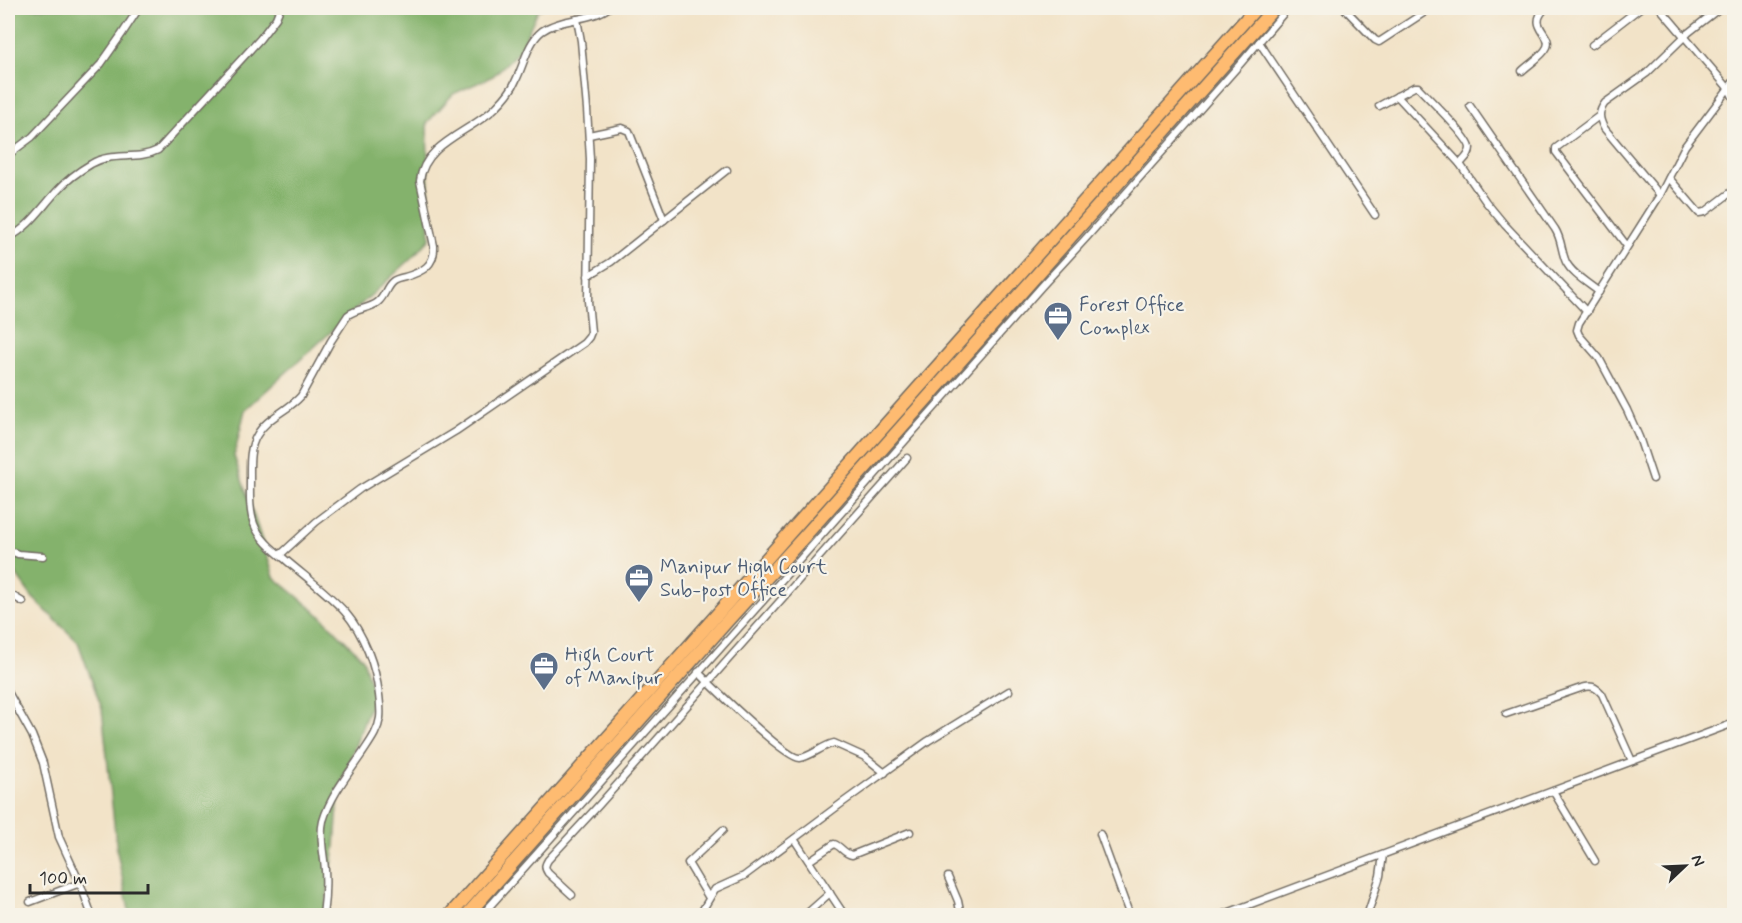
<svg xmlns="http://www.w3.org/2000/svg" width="1742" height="923" font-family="Mynerve,sans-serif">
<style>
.forest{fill:#84b26c;stroke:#586e4c;stroke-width:1.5}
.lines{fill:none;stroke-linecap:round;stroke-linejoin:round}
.street-casing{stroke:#716b62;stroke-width:9}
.highway-casing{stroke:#716b62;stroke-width:15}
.street{stroke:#fff;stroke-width:6}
.highway{stroke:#febb71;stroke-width:12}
.labels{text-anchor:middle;stroke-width:4.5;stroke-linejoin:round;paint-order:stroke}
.service-label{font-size:20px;fill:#4e5e75;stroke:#f7f3e8;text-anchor:start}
</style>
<rect width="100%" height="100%" fill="#f7f3e8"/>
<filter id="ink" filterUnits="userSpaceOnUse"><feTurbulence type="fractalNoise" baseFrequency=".0167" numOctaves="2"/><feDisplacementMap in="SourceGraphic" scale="12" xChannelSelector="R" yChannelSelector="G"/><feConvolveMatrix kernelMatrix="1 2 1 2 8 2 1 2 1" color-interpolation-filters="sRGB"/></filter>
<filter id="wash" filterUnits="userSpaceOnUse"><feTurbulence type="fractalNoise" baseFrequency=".008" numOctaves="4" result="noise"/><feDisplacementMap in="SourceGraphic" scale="24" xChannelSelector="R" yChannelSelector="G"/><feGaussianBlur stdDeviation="1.35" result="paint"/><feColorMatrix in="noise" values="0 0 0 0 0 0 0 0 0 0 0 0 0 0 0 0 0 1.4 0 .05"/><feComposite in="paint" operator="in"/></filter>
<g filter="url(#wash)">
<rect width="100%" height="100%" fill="#f2e3c8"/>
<path class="forest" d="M8,8H543L538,10L520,50L493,76L453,94L427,123L430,239L411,259L245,410L234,456L274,577L321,616L363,659L374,695L339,789L335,847L324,915H130L117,852L102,709L78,642L32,597L8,563Z"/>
</g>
<g filter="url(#ink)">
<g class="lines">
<g class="street-casing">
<g id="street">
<path d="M1344,8L1375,40L1379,42L1428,10L1429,8"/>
<path d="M1660,8L1729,89L1734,99"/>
<path d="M1259,42L1375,215"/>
<path d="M1592,45L1640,8"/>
<path d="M1522,71C1529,64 1543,56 1547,47C1553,34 1526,26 1546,8"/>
<path d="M1397,96L1460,164L1486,202L1505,225L1587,312"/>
<path d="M1379,106L1414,87H1418C1427,97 1470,138 1470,148C1470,155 1464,159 1460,164"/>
<path d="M1470,106L1555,229C1562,240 1561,251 1566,262C1572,274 1588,283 1599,292"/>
<path d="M1599,116L1560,145L1556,148V152L1627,246"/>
<path d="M589,135L622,128L629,131L664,220"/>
<path d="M8,155L32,137L101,64L122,34L139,8"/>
<path d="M1669,178L1699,213L1705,212L1734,190"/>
<path d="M1660,195L1604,128C1599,118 1598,112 1605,103L1647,73L1688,33L1720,8"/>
<path d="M8,238C29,228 42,207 58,190C67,180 79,171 91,164C112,151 137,161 158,150L260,39L276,18L280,8"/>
<path d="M588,276L611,262L727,170"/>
<path d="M1653,479L1639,437L1627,410L1599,358L1579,335L1577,330L1579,323L1660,195L1685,146L1734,81"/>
<path d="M8,550L18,554L43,556"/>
<path d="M280,555L316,522L360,489L456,431L584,343L589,337L591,332L588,301L590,159L587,109L581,41L577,19"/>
<path d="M8,593L23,602"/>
<path d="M698,672C711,685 787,760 800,758C810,757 822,746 834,743L865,757L885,773"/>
<path d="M8,692L32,735L43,763L59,837L80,883L92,916"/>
<path d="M1506,714L1581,688C1591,685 1595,686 1602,694L1632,761"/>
<path d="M1553,791L1595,861"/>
<path d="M1100,834L1130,916"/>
<path d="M794,839L845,916"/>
<path d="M809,861L834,844C841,846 844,854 852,855L910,832"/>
<path d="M948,877L958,901L961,916"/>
<path d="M572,895L548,873C544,867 545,865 548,860L599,805L907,458"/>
<path d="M709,898L688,863L723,830"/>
<path d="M30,902L80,883"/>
<path d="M323,916C325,901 326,885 325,870C324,854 319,837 323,821C330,797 348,774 362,754C369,743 378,732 380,718C381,710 380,703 379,695C376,667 364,634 345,612C328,593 307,578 287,561C275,551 260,540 254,524C249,510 250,494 250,479C250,464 249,448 257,435C267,417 288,411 301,396L331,341L348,315C357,308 370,309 378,302C385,296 386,287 392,282C395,279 400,278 405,277C422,272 435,266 434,246L420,181C424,142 474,131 497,106C505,98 512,90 516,80C524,64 528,42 542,31C561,18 589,21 608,8"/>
<path d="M481,916L803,556L1042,286L1087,237L1241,63L1288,8"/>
<path d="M699,916L715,889L744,876L842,803L928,741L1009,691"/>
<path d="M804,916L830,893"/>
<path d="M1219,916L1734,723"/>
<path d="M1367,916L1380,876L1383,855"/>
</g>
</g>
<g class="highway-casing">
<g id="highway">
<path d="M449,916L1256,8"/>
<path d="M466,916L728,620L802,539L1274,8"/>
</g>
</g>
<use href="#street" class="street"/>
<use href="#highway" class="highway"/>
</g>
</g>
<defs>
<g id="office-pin" transform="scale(1.5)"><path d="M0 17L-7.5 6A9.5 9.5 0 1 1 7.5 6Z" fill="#5c6f8a" stroke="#f7f3e8"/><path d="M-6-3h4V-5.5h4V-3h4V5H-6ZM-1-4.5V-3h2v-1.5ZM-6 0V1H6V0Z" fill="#fff"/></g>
</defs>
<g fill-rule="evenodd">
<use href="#office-pin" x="1058" y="316"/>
<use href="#office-pin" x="639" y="578"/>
<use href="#office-pin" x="544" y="666"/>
</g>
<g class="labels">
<g class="service-label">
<text x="1079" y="311">Forest Office<tspan x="1079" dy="23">Complex</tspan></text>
<text x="660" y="573">Manipur High Court<tspan x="660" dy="23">Sub-post Office</tspan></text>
<text x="565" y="661">High Court<tspan x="565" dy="23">of Manipur</tspan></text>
</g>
</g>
<rect width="1742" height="923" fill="none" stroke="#f7f3e8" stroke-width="30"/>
<g transform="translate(1685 866) rotate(67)" stroke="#f7f3e8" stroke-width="4.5" paint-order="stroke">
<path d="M0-4.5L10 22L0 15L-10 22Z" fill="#2b2b2b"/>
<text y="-9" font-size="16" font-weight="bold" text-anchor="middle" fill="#2b2b2b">N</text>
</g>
<path d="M30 884v9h118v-9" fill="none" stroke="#2b2b2b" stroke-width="3"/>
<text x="39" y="884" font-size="18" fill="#2b2b2b" stroke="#f7f3e8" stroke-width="4.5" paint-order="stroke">100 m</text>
</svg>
